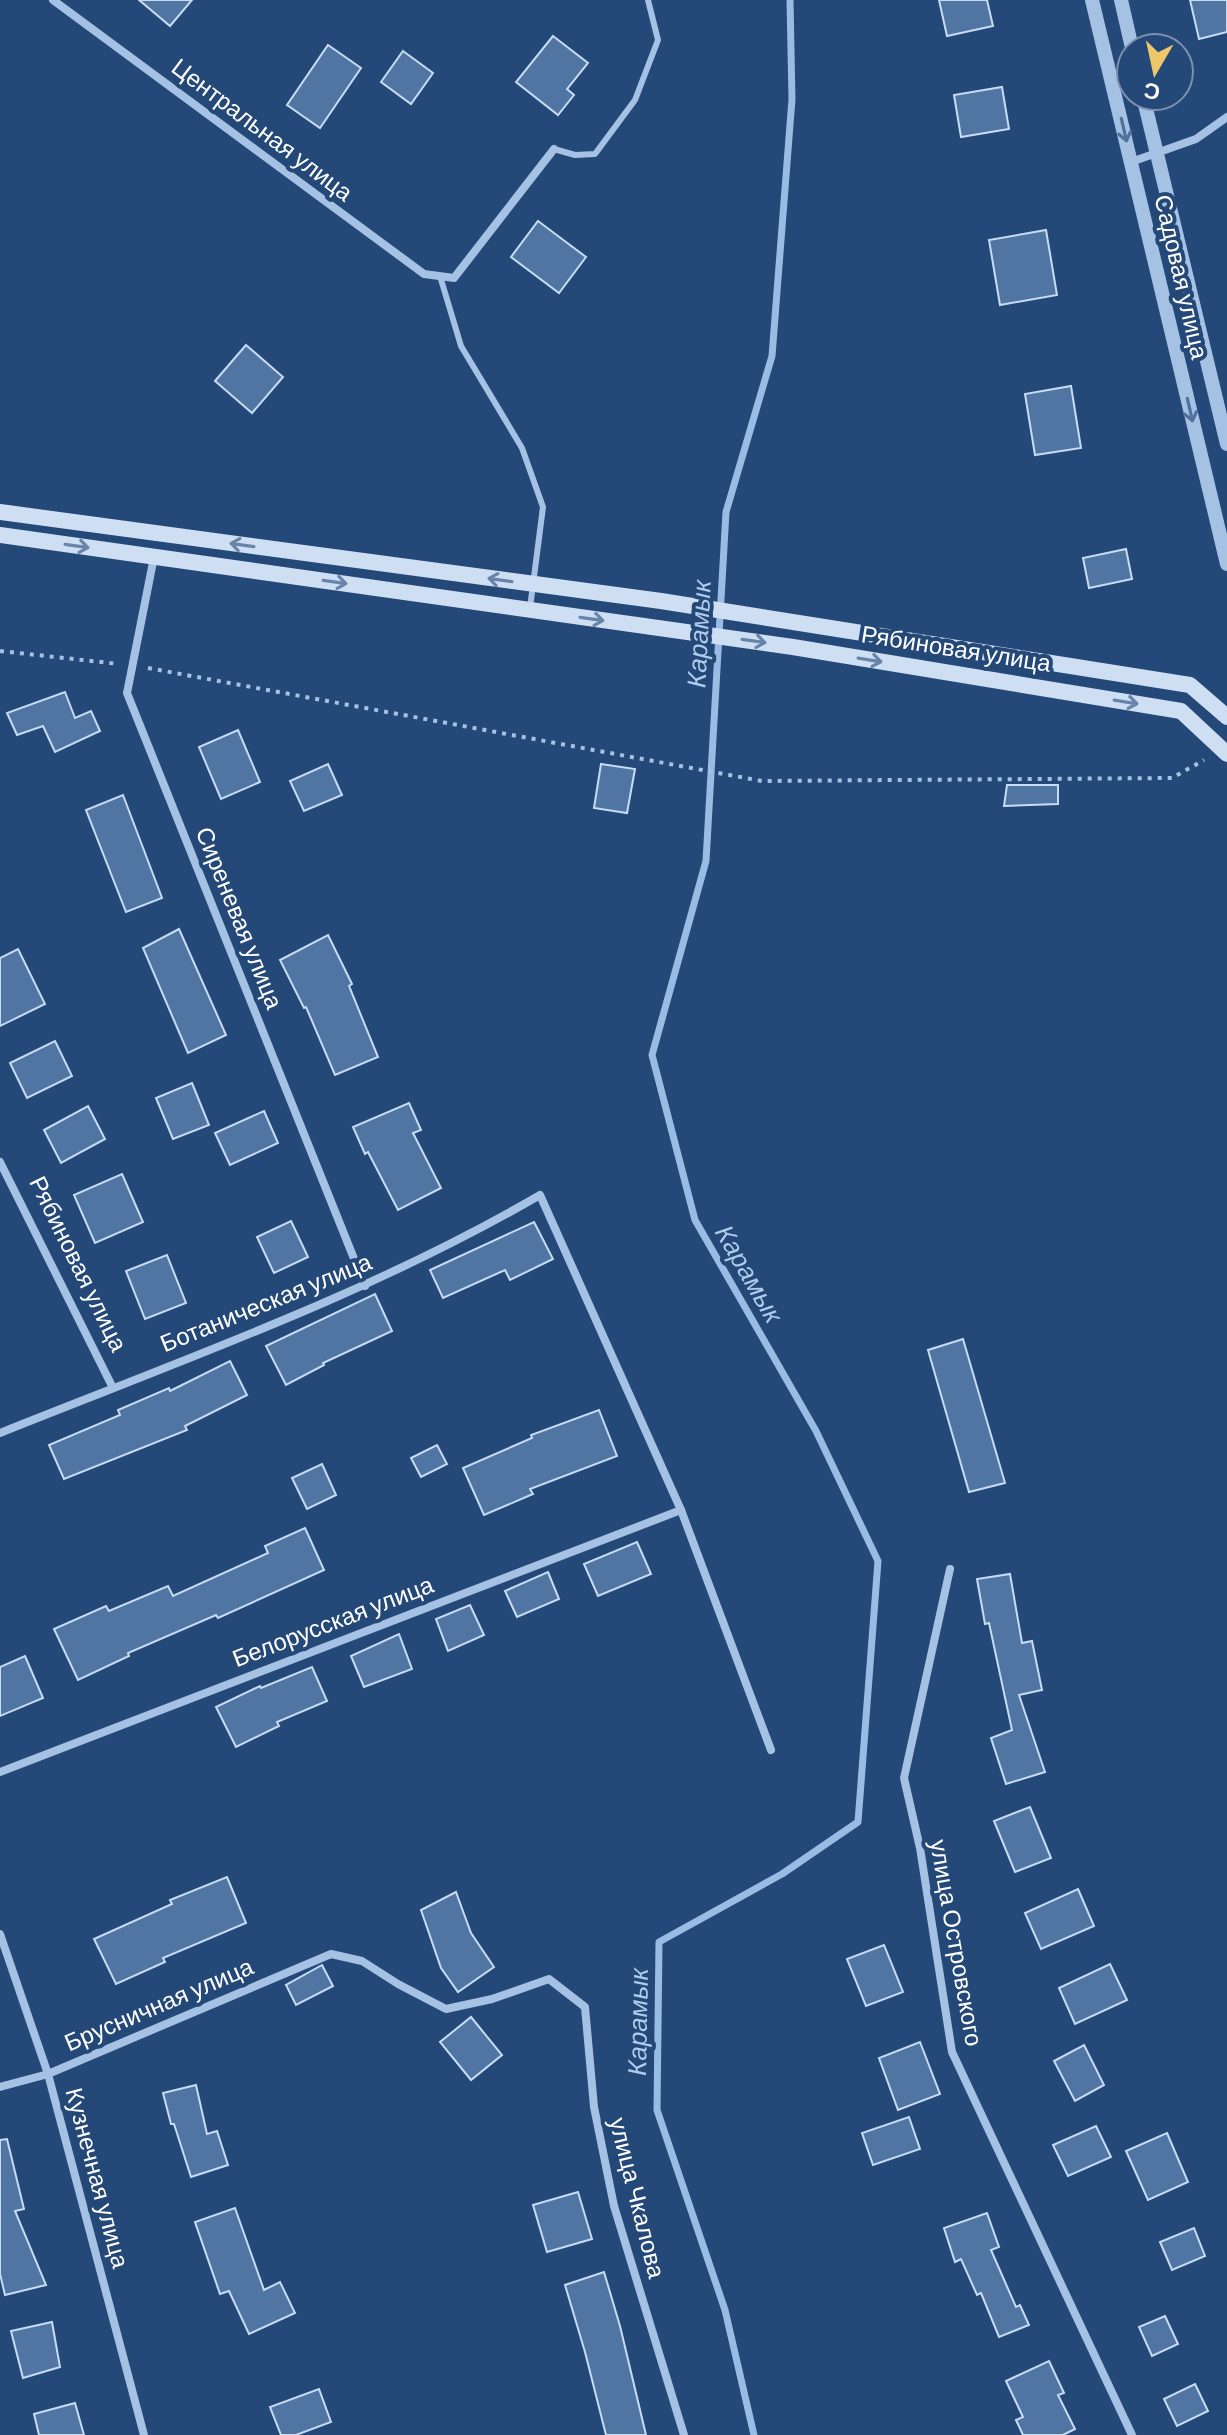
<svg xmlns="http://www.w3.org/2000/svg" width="1227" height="2435" font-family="Barlow,sans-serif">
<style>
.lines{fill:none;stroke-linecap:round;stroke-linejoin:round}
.stream{stroke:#99bbe4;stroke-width:7}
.building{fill:#5075a3;stroke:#c7dbf3;stroke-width:2}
.path{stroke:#a5c1e3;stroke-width:4;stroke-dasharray:4 6;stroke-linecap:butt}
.service{stroke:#a5c1e3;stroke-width:6}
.minor{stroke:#a5c1e3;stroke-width:8}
.tertiary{stroke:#a5c1e3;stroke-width:14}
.secondary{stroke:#cedef3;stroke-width:16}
.oneway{stroke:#51729d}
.oneway2{stroke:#6884a9}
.labels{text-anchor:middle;stroke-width:8;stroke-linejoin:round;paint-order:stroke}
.street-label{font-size:24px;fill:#fff;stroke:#244877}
.water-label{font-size:26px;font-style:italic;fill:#b0cbeb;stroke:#244877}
</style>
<rect width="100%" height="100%" fill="#244877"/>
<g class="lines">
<path class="stream" d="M754,2435L725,2310L657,2110L659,1942L782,1874L858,1822L878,1561L816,1431L695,1220L652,1055L706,861L726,512L772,356L792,99L790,0"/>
</g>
<g class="building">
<path d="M139,0H192L170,26Z"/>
<path d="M939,0H987L993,26L947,36Z"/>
<path d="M1190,0H1227V32L1199,39Z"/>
<path d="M553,36L588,63L567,89L574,95L558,115L516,82Z"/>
<path d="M328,45L361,68L320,128L287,105Z"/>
<path d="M403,51L433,73L411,104L381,82Z"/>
<path d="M1002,87L1009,129L961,137L954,95Z"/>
<path d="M538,221L586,257L559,293L511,257Z"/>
<path d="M1046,230L1057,295L1000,305L989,240Z"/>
<path d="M246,345L283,377L252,413L215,381Z"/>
<path d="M1071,386L1081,448L1035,455L1025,394Z"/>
<path d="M1126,549L1132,579L1089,588L1083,558Z"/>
<path d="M65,692L75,718L91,711L100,731L55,752L43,726L17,735L7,713Z"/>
<path d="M238,730L260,782L221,799L199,747Z"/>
<path d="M328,764L342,795L304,811L290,781Z"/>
<path d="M601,764L635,769L627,813L594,808Z"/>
<path d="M1007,785H1058V804L1004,806Z"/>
<path d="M123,795L162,898L126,912L86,810Z"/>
<path d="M179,929L226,1035L188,1053L143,948Z"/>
<path d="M328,935L352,984L349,986L378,1057L335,1075L306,1007L304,1008L280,960Z"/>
<path d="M18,949L45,1004L0,1026V958Z"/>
<path d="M55,1041L72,1076L27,1098L10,1063Z"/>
<path d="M192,1083L209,1125L173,1139L156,1098Z"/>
<path d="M409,1103L421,1130L413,1133L441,1188L398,1210L368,1152L365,1154L353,1127Z"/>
<path d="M88,1106L105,1139L61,1163L44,1130Z"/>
<path d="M264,1111L278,1143L230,1165L215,1133Z"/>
<path d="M122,1174L143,1222L95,1243L74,1195Z"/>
<path d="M291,1221L308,1257L274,1273L257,1237Z"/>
<path d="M534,1222L553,1259L510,1280L505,1270L443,1298L430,1270Z"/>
<path d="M167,1255L186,1303L145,1319L126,1271Z"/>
<path d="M375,1294L392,1331L323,1363L324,1365L286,1385L266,1346Z"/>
<path d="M963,1339L1005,1483L969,1492L928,1350Z"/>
<path d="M230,1361L247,1395L185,1426L187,1430L64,1479L49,1445L120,1415L118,1410L169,1388L170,1391Z"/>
<path d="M599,1410L617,1456L530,1489L533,1494L484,1515L463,1468L532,1438L531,1435Z"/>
<path d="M437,1445L447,1464L421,1477L411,1458Z"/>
<path d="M322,1464L336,1495L307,1509L292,1478Z"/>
<path d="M305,1528L324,1570L218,1618L216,1615L128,1653L129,1656L78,1680L54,1629L106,1606L109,1611L168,1586L173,1596L268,1553L265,1546Z"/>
<path d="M637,1542L651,1574L598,1596L584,1564Z"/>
<path d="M548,1572L559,1599L517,1617L505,1591Z"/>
<path d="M1010,1574L1022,1643L1032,1641L1042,1690L1019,1695L1045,1772L1006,1784L991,1738L1012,1730L989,1623L985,1624L977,1579Z"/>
<path d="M470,1605L484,1635L448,1651L436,1619Z"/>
<path d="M399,1634L412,1669L364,1687L351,1656Z"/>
<path d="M25,1656L43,1698L0,1716V1667Z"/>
<path d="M312,1667L327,1701L277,1722L279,1726L236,1747L216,1707L260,1686L261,1688Z"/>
<path d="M1030,1807L1051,1858L1015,1872L994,1821Z"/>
<path d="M227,1877L246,1923L163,1958L165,1962L116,1984L94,1939L172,1904L170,1900Z"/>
<path d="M1078,1889L1094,1926L1041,1949L1025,1913Z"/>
<path d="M456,1892L471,1933L494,1967L458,1992L441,1968L421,1910Z"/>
<path d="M884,1945L903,1992L866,2006L847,1959Z"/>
<path d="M1110,1964L1127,2000L1075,2024L1059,1988Z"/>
<path d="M322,1965L333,1986L296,2005L286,1985Z"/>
<path d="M471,2017L502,2055L471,2080L440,2042Z"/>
<path d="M920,2042L940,2094L898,2110L879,2058Z"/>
<path d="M1084,2045L1104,2085L1075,2101L1054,2061Z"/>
<path d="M196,2085L207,2134L217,2131L228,2165L191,2177L174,2124H171L163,2093Z"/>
<path d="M909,2117L920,2149L873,2165L862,2133Z"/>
<path d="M1096,2126L1111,2157L1068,2176L1053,2145Z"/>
<path d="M1167,2133L1188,2182L1148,2200L1126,2151Z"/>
<path d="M7,2139L24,2209L15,2211L46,2285L5,2295L0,2274V2140Z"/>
<path d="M578,2192L592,2239L547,2252L533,2205Z"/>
<path d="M235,2208L264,2290L280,2282L295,2313L249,2334L229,2291L220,2294L195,2222Z"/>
<path d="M987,2213L999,2247L991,2250L1016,2307L1020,2305L1029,2325L999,2337L981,2293L977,2295L961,2259L955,2262L944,2228Z"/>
<path d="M1194,2228L1205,2256L1172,2270L1160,2242Z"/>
<path d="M604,2272L620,2326L646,2435H606L585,2352L565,2285Z"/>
<path d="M1165,2316L1178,2344L1152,2356L1139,2327Z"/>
<path d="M52,2322L60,2367L23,2378L11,2331Z"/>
<path d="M1049,2361L1064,2393L1058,2395L1075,2429L1063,2435H1023L1016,2420L1023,2417L1006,2381Z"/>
<path d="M1195,2384L1208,2411L1177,2426L1164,2399Z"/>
<path d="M319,2389L331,2422L296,2435H281L270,2407Z"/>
<path d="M75,2403L84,2435H39L34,2414Z"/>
</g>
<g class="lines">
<g class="path">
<path d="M0,651L119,664"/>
<path d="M148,668L762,781L1172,778L1204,760"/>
</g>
<g class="service">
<path d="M554,149L575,155L595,154L635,100L658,40L648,0"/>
<path d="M440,276L461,346L522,448L543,507L530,608"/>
</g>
<g class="minor">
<path d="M53,0L424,274L454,278L554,149"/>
<path d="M1131,162L1196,139L1227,117"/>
<path d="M154,557L127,693L365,1286"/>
<path d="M0,1162L113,1388"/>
<path d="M0,1433C182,1360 370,1294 540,1195L681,1510L771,1750"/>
<path d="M950,1569L904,1778L920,1848L952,2052L1132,2435"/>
<path d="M0,1772L681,1510"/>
<path d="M0,1934L48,2074L144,2435"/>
<path d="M0,2087L48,2074L331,1954L362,1961L398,1984L446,2009L492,1999L549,1979L585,2007L594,2107L614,2206L684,2435"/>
</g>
<g class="tertiary">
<path d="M1092,0L1227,564"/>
<path d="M1121,0L1132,48"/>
<path d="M1143,96L1227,444"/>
</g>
<g class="secondary">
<path d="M0,512L661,601L1190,685L1227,717"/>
<path d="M0,535L793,647L1181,711L1227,754"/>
</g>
</g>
<defs><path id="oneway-shaft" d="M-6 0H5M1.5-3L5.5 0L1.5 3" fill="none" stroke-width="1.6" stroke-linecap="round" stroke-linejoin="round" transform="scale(2)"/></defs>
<g class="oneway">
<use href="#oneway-shaft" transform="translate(1124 130) rotate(77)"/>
<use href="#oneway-shaft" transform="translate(1190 410) rotate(77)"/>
</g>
<g class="oneway2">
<use href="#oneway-shaft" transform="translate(242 545) rotate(-172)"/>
<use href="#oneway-shaft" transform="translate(77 546) rotate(8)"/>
<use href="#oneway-shaft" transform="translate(500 580) rotate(-172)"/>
<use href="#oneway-shaft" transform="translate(335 582) rotate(8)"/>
<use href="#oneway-shaft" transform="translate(592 619) rotate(8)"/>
<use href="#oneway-shaft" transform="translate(754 641) rotate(8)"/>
<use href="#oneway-shaft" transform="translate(870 660) rotate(9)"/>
<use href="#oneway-shaft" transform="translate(1126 702) rotate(9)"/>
</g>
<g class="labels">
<g class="street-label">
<text transform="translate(262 130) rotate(37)" y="8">Центральная улица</text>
<text transform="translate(1181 277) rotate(77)" y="8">Садовая улица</text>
<text transform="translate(956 649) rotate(9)" y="8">Рябиновая улица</text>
<text transform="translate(239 918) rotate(68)" y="8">Сиреневая улица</text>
<text transform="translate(78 1264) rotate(64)" y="8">Рябиновая улица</text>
<text transform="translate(266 1303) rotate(-22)" y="8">Ботаническая улица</text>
<text transform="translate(333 1622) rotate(-21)" y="8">Белорусская улица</text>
<text transform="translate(956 1943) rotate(80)" y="8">улица Островского</text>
<text transform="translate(159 2005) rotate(-23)" y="8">Брусничная улица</text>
<text transform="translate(97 2178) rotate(75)" y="8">Кузнечная улица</text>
<text transform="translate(637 2198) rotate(76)" y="8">улица Чкалова</text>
</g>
<g class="water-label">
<text transform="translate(699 634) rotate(-87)" y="9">Карамык</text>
<text transform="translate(749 1274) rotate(60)" y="9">Карамык</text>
<text transform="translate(638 2022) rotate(-89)" y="9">Карамык</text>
</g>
</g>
<g transform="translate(1155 72) rotate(189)"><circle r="38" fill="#244877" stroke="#7c91ad" stroke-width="2"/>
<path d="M0-6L14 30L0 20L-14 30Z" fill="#edc769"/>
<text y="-12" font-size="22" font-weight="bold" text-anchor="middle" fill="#ffffff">С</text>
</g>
</svg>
